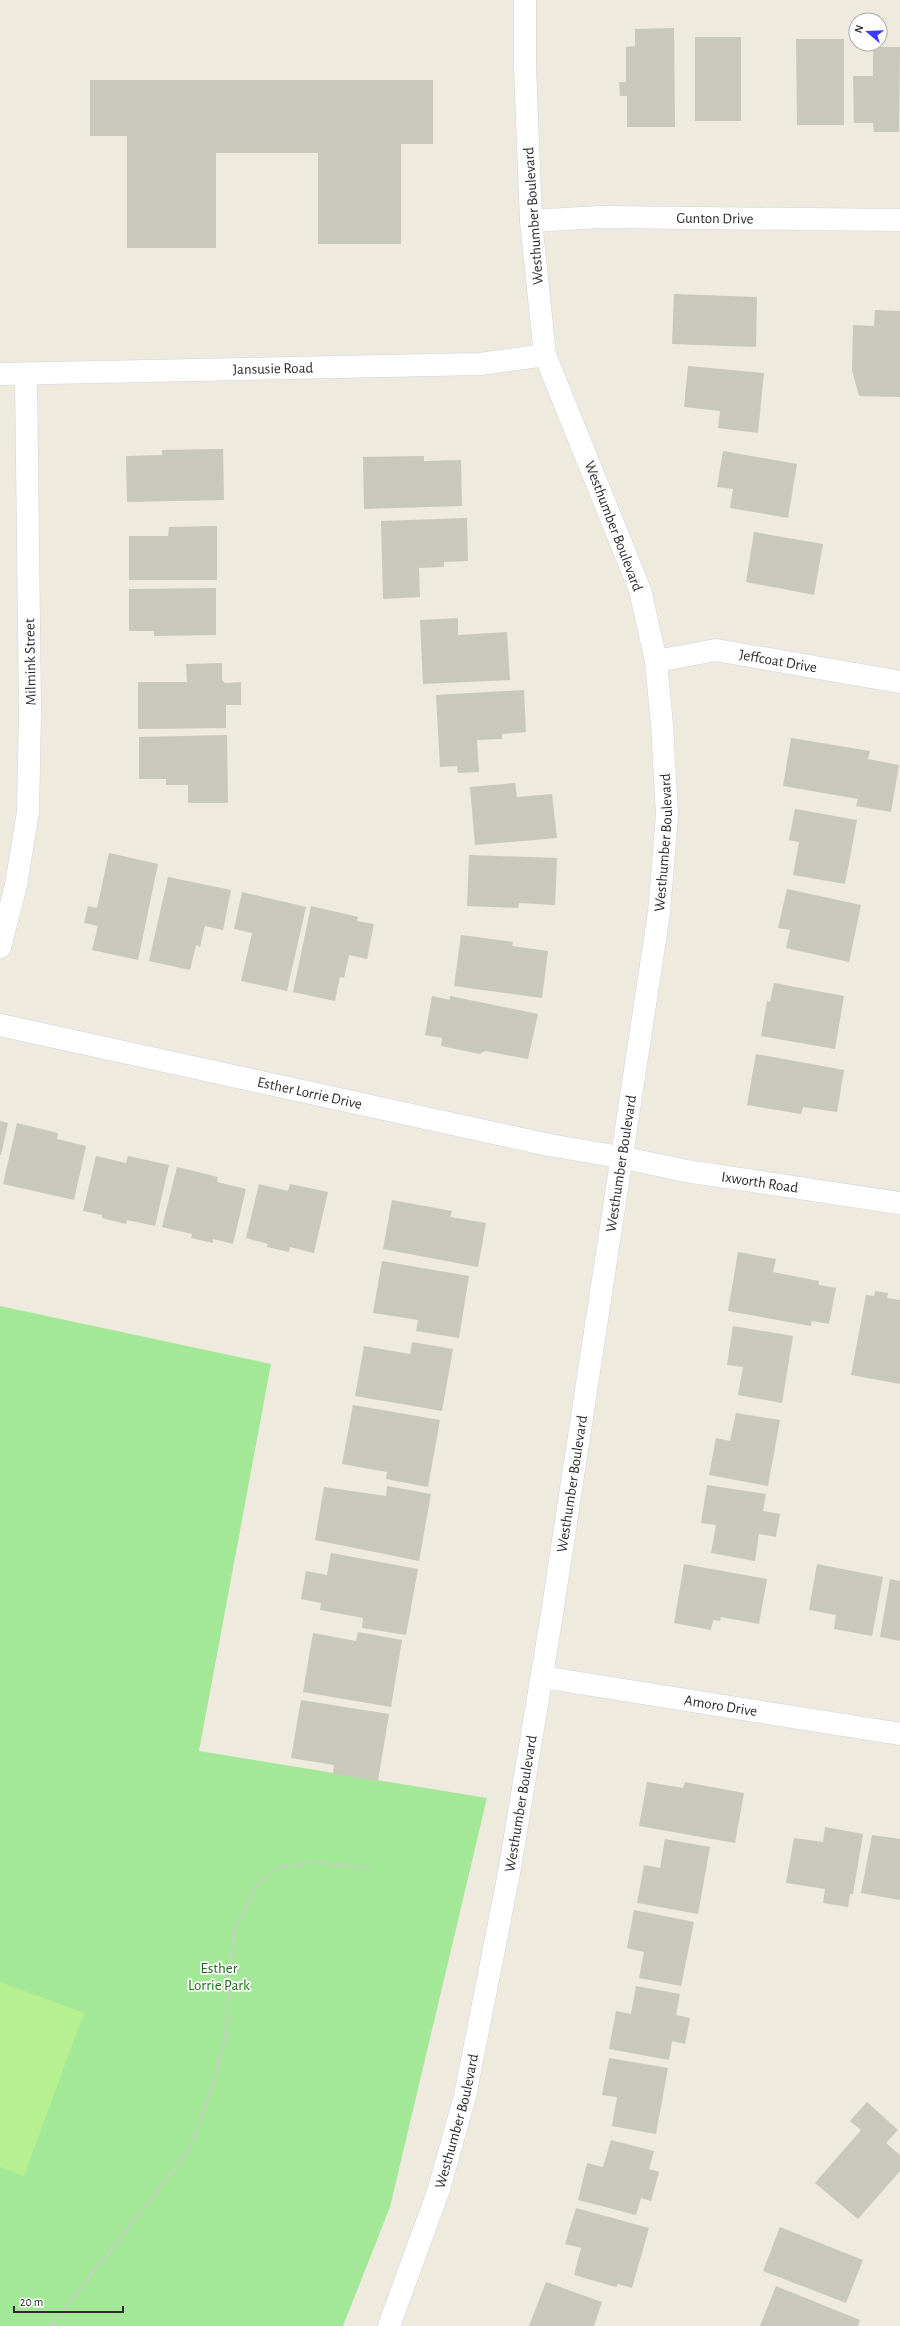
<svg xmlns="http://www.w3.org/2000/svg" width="900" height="2326" font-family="'Alegreya Sans',sans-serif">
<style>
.green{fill:#a3e896}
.pitch{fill:#b6f091}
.building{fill:#c9c8bc}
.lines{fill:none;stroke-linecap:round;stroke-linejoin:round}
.street-casing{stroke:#d2d2e5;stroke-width:23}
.path{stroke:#ccc;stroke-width:2.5;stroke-dasharray:3 2;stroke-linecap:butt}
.street{stroke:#fff;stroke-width:22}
.labels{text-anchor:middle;stroke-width:3.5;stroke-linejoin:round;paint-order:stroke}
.street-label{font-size:15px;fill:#2c2c2c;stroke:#fff}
.park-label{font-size:15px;fill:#176f16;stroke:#fff}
</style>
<rect width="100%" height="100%" fill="#eeeadd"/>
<path class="green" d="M0,1306L271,1364L199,1751L487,1798L390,2207L343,2326H0Z"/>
<path class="pitch" d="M0,1982L84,2013L24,2176L0,2167Z"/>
<g class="building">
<path d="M674,28L675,127H627V96H620L619,82H626V47L635,46V29Z"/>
<rect x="695" y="37" width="46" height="84"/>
<path d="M796,39H844V125H797Z"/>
<path d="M873,47H900L899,132H874L873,123H854L853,76H873Z"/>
<path d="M90,80H433V144H401V244H318V153H216V248H127V136H90Z"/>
<path d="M674,294L757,297L756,347L672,344Z"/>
<path d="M875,310L900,311V397L859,396L852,370L853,325L874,326Z"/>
<path d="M688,366L764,373L758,433L718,428L720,411L684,407Z"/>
<path d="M223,449L224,500L127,502L126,456L162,455V450Z"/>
<path d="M723,451L797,464L788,518L730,508L733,489L717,487Z"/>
<path d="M424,456V461L461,460L462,506L364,509L363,457Z"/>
<path d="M467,518L468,561L444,562V567L419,568L420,597L383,599L381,521Z"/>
<path d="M217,526V580H129V536H168L169,527Z"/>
<path d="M754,532L823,544L814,595L746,582Z"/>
<path d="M216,588V635L154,636V631H129V589Z"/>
<path d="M458,618V635L507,632L510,680L423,684L420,620Z"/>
<path d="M222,663V680L225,683L241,682V705H226V728L138,729V682H187L186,664Z"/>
<path d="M524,690L526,732L502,734V739L477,740L479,772L458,773L457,766L440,767L436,695Z"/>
<path d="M227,735L228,803H188V785H166V779H139V737Z"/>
<path d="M791,738L870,751L868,759L899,765L891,812L856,806L858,799L783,786Z"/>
<path d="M515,783L517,797L552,794L557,838L475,845L470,787Z"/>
<path d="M795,809L857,820L845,884L793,875L799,842L789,840Z"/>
<path d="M109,853L158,864L138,960L92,950L98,926L84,923L88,906L97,908Z"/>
<path d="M469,855L557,858L555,905L519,903L518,908L467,906Z"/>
<path d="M168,877L231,890L223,930L205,926L200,947L196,945L190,970L149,961Z"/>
<path d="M787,889L861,905L849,962L786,948L790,930L778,928Z"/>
<path d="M242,892L306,907L287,991L241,981L252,933L234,929Z"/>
<path d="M311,906L358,917L357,921L374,924L367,959L349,955L344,978L340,977L335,1001L293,992Z"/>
<path d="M461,935L513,942L512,946L548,951L542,998L454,986Z"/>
<path d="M774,983L844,996L835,1049L761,1036L767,1001L770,1002Z"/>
<path d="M432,996L450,1000V996L538,1014L528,1059L485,1051L480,1054L441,1046L442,1038L425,1035Z"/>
<path d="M756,1054L844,1070L837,1112L803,1107L801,1114L747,1105Z"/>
<path d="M0,1121L8,1123L1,1155H0Z"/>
<path d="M17,1123L58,1133L57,1139L86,1146L74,1200L3,1184Z"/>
<path d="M96,1156L126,1163L128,1156L169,1165L155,1226L127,1220L126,1224L102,1218V1215L83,1211Z"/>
<path d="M177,1167L218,1177L217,1182L246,1189L233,1244L213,1239V1243L191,1238L192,1234L162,1227Z"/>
<path d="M259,1184L288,1191L290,1184L328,1192L314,1253L290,1247L289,1252L267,1247L268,1244L246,1238Z"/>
<path d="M392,1200L452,1211L450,1217L486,1223L478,1267L383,1249Z"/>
<path d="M738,1252L776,1259L773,1272L819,1281V1285L836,1288L829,1324L812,1321L811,1326L728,1311Z"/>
<path d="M382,1261L469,1276L459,1338L416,1331L418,1320L373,1313Z"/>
<path d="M875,1291L888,1293L887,1298L900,1300V1384L851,1375L866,1295L874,1296Z"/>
<path d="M733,1326L793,1336L782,1403L738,1395L743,1367L727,1365Z"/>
<path d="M412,1342L453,1349L442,1411L355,1396L364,1346L410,1354Z"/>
<path d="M353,1405L440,1420L428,1487L386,1479L387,1472L342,1464Z"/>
<path d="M736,1413L780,1420L768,1486L709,1475L716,1438L730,1441Z"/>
<path d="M707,1485L766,1494L763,1511L780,1514L776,1537L759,1534L755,1561L711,1553L716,1525L701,1523Z"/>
<path d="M387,1486L431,1494L419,1561L315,1540L324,1487L386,1496Z"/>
<path d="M331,1553L418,1569L406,1635L362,1628L363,1618L320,1610L321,1603L301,1599L306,1571L327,1575Z"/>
<path d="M684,1564L767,1579L759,1624L721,1617L720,1621L713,1620L711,1630L674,1623Z"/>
<path d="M817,1564L883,1577L872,1636L834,1629L836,1615L809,1610Z"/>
<path d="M890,1579L900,1581V1641L880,1637Z"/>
<path d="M358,1632L402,1640L391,1707L303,1692L313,1633L356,1641Z"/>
<path d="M301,1700L389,1714L378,1781L333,1774L334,1765L291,1758Z"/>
<path d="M647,1782L683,1788L685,1782L744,1793L735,1843L639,1826Z"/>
<path d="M825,1827L863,1834L853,1894H850L848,1907L823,1903L825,1889L786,1883L794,1838L823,1842Z"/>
<path d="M872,1835L900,1839V1900L861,1893Z"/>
<path d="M665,1839L710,1847L698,1914L637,1903L644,1865L660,1868Z"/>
<path d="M634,1910L694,1922L681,1986L639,1978L644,1952L627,1948Z"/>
<path d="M636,1986L680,1994L676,2015L690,2018L685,2044L672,2041L669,2060L609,2049L616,2011L631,2014Z"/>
<path d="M609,2058L668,2068L656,2134L612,2126L617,2097L602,2095Z"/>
<path d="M867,2102L898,2130L886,2143L900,2155V2171L858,2219L815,2183L861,2130L850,2121Z"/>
<path d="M611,2140L654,2151L649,2169L659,2172L651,2201L641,2198L636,2215L578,2200L587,2163L603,2167Z"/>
<path d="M576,2208L649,2228L632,2288L618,2284L616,2287L574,2275L581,2248L565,2244Z"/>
<path d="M780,2227L863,2260L846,2303L763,2271Z"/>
<path d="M546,2282L602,2302L594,2326H529Z"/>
<path d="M776,2286L860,2320L858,2326H760Z"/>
</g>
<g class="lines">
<g class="street-casing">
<g id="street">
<path id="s1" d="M531,221L600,217L900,220"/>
<path id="s2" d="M0,374L480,364L545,355"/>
<path id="s3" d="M656,661L716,650L900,682"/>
<path d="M0,947L16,885L28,812L30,711L26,375"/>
<path id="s4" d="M0,1025L549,1145L620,1157L686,1171L900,1203"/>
<path id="s5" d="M542,1677L900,1734"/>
<path id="s6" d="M389,2326L439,2189L465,2096L509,1873L551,1620L659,913L667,814L662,725L656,661L640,590L545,355L531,221L525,67V0"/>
</g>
</g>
<path class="path" d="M51,2326L188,2152L207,2102L225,2041L234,1931L255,1887L277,1868L312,1862L371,1868"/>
<use href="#street" class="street"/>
</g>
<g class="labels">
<g class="street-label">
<text transform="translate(533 216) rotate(-94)" y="5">Westhumber Boulevard</text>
<text dy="5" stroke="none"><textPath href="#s1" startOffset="184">Gunton Drive</textPath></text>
<text dy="5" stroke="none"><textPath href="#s2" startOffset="273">Jansusie Road</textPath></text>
<text transform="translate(614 526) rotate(69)" y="5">Westhumber Boulevard</text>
<text dy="5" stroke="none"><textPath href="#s3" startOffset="124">Jeffcoat Drive</textPath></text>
<text transform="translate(30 662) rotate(-91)" y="5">Milmink Street</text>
<text dy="5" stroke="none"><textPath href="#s6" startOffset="1512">Westhumber Boulevard</textPath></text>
<text dy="5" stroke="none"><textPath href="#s4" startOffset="317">Esther Lorrie Drive</textPath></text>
<text dy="5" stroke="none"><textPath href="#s6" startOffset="1188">Westhumber Boulevard</textPath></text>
<text dy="5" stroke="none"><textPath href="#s4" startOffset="776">Ixworth Road</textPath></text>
<text dy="5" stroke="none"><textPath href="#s6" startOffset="864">Westhumber Boulevard</textPath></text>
<text dy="5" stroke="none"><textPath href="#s5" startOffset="181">Amoro Drive</textPath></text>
<text dy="5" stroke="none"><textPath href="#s6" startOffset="540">Westhumber Boulevard</textPath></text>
<text dy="5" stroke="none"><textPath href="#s6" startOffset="216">Westhumber Boulevard</textPath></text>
</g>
<g class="park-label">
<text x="219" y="1973">Esther<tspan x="219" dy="17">Lorrie Park</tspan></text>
</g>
</g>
<g transform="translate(868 32) rotate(289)"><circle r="19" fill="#ffffff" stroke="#ababab"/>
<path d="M0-3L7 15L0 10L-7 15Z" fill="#3b3aff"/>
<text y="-6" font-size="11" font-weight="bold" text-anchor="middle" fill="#2c2c2c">N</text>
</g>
<path d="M14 2306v6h109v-6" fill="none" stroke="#2c2c2c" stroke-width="2"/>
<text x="20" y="2306" font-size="12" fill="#2c2c2c" stroke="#ffffff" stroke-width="3" paint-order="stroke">20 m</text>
</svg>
